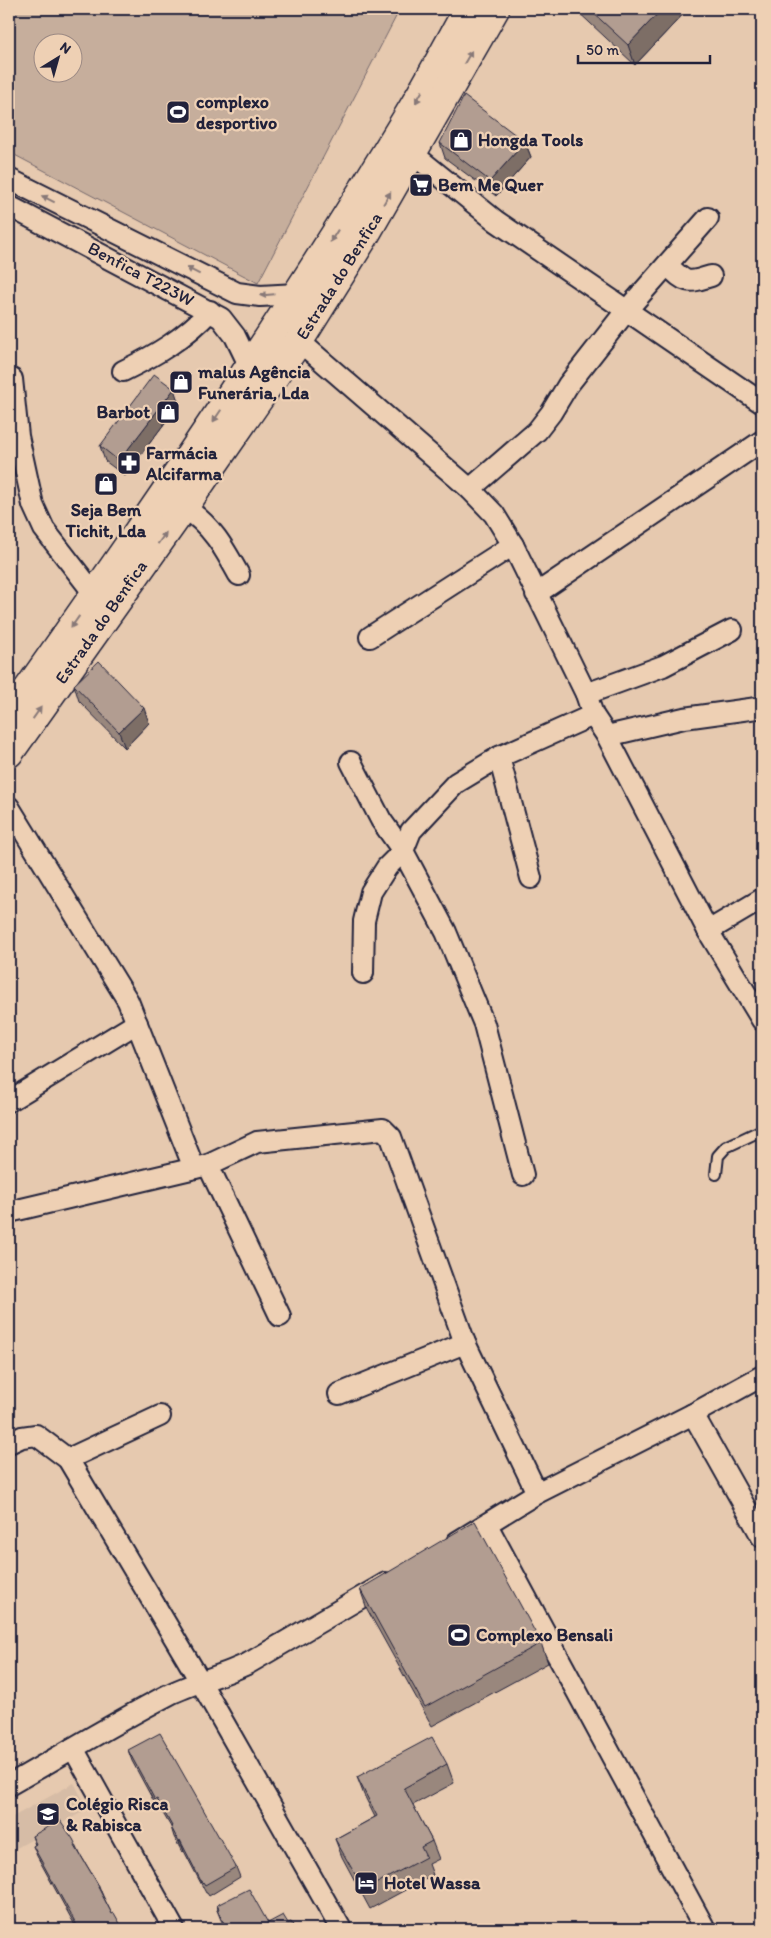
<svg xmlns="http://www.w3.org/2000/svg" width="771" height="1938" font-family="Itim,sans-serif">
<style>
.built{fill:#d6bca6}
.park{fill:#c6ae9c;stroke:#74686c;fill-rule:evenodd}
.lines{fill:none;stroke-linecap:round;stroke-linejoin:round}
.lane-casing{stroke:#22223b;stroke-width:14}
.street-casing{stroke:#22223b;stroke-width:24}
.highway-casing{stroke:#22223b;stroke-width:31}
.lane{stroke:#eed0b4;stroke-width:10}
.street{stroke:#eed0b4;stroke-width:20}
.highway{stroke:#eed0b4;stroke-width:28}
.wall{fill:#99877d;stroke:#22223b}
.shaded-wall{fill:#7d6e66;stroke:#22223b}
.building{fill:#b29d91;stroke:#22223b}
.oneway{fill:#887978}
.labels{text-anchor:middle;stroke-width:4.5;stroke-linejoin:round;paint-order:stroke}
.poi-label{font-size:18px;font-weight:bold;fill:#22223b;stroke:#eed0b4;text-anchor:start}
.street-label{font-size:18px;fill:#22223b;stroke:#eed0b4}
</style>
<rect width="100%" height="100%" fill="#e6c9af"/>
<filter id="ink" filterUnits="userSpaceOnUse"><feTurbulence type="fractalNoise" baseFrequency=".02" numOctaves="2"/><feDisplacementMap in="SourceGraphic" scale="10" xChannelSelector="R" yChannelSelector="G"/><feConvolveMatrix kernelMatrix="1 2 1 2 8 2 1 2 1" color-interpolation-filters="sRGB"/></filter>
<g filter="url(#ink)">
<path class="built" d="M74,1783L88,1809L9,1852V1819Z"/>
<path class="park" d="M9,9H400L258,283L9,152ZM42,42H72V72H42Z"/>
<g class="lines">
<g class="lane-casing">
<path id="lane" d="M716,1174L718,1156L726,1147L762,1130"/>
</g>
<g class="street-casing">
<g id="street">
<path d="M413,154L496,221L762,403"/>
<path d="M9,179L237,293L260,296L297,294"/>
<path d="M9,206L221,318L235,336L250,367"/>
<path d="M667,265C686,283 686,284 711,276"/>
<path d="M299,341L470,489L494,514L513,545L586,694L593,715L607,736L708,931L762,1020"/>
<path d="M123,371C156,355 185,338 210,311"/>
<path d="M12,379L18,436L33,505L44,529L95,595"/>
<path d="M470,489L537,431L551,413L568,385L626,311L708,218"/>
<path d="M184,507C212,526 223,546 239,575"/>
<path d="M536,594L762,441"/>
<path d="M370,637L513,545"/>
<path d="M586,694L663,666L732,630"/>
<path d="M607,736L684,718L757,708"/>
<path d="M499,757L531,878"/>
<path d="M351,762L381,820L403,851L446,932L484,1024L523,1175"/>
<path d="M9,807L128,1001L194,1168"/>
<path d="M708,931L762,899"/>
<path d="M363,973L364,921L371,892L387,867L403,851L411,831L456,783L499,757L593,715"/>
<path d="M9,1101L137,1023"/>
<path d="M208,1165L280,1316"/>
<path d="M9,1212L208,1165L257,1142L383,1129L391,1137L465,1343L537,1493"/>
<path d="M339,1394L465,1343"/>
<path d="M693,1414L762,1537"/>
<path d="M9,1443L22,1437L36,1435L68,1459L200,1681L341,1929"/>
<path d="M68,1459L160,1416"/>
<path d="M487,1525L705,1929"/>
<path d="M457,1542L537,1493L693,1414L762,1376"/>
<path d="M73,1748L174,1929"/>
<path d="M9,1785C62,1755 114,1723 168,1695C194,1682 223,1676 249,1663L386,1583"/>
</g>
</g>
<g class="highway-casing">
<g id="highway">
<path d="M9,716C148,520 284,322 408,116C429,81 448,45 468,9"/>
<path d="M9,753L184,507L299,341L364,237L495,9"/>
</g>
</g>
<use href="#lane" class="lane"/>
<use href="#street" class="street"/>
<use href="#highway" class="highway"/>
</g>
<g class="wall">
<path d="M575,9H688L635,65Z"/>
<path d="M525,142L531,157L496,196L445,158L440,143Z"/>
<path d="M179,404L125,476L105,461L100,446Z"/>
<path d="M74,685L149,723L125,748L79,701Z"/>
<path d="M360,1589L541,1643L548,1663L432,1726L367,1609Z"/>
<path d="M128,1750L236,1867L240,1877L209,1896L207,1893H206L184,1851L182,1852L174,1837L171,1827L161,1810L159,1811L132,1761Z"/>
<path d="M447,1764L454,1783L413,1805L432,1841L439,1859L429,1864L433,1875L370,1909L342,1857L335,1839L375,1817L364,1795L357,1777Z"/>
<path d="M32,1836L76,1845L80,1854L99,1886L103,1896L112,1914L123,1929H77L37,1856L33,1846L35,1845Z"/>
<path d="M217,1905L268,1923H288L295,1929H226L221,1920L217,1910H218Z"/>
</g>
<g class="shaded-wall">
<path d="M662,9H688L635,65L628,45Z"/>
<path d="M525,142L531,157L496,196L490,181Z"/>
<path d="M174,389L179,404L125,476L119,461Z"/>
<path d="M144,708L149,723L125,748L119,732Z"/>
<path d="M180,1840L184,1851L182,1852L179,1842Z"/>
</g>
<g class="building">
<path d="M589,9H662L628,45Z"/>
<path d="M464,96L525,142L490,181L440,143Z"/>
<path d="M154,374L174,389L119,461L100,446Z"/>
<path d="M99,661L144,708L119,732L74,685Z"/>
<path d="M475,1521L541,1643L425,1707L360,1589Z"/>
<path d="M160,1733L236,1867L205,1885L203,1882L202,1883L180,1840L179,1842L171,1827L172,1826L157,1799L155,1800L128,1750Z"/>
<path d="M432,1737L447,1764L404,1788L432,1841L421,1847L426,1857L364,1890L335,1839L377,1816L357,1777Z"/>
<path d="M60,1820L73,1839L76,1845L75,1846L99,1886L98,1887L112,1914L114,1913L122,1927L121,1928V1929H79L33,1846L36,1844L32,1836Z"/>
<path d="M249,1889L268,1923L283,1915L288,1923L291,1922L295,1929H253L250,1925L243,1929H230L227,1924L225,1925L217,1910L219,1909L217,1905Z"/>
</g>
<defs><path id="oneway-solid" d="M-6-.8H1V-3.2L6.5 0L1 3.2V.8H-6Z" transform="scale(1.25)"/></defs>
<g class="oneway">
<use href="#oneway-solid" transform="translate(468 57) rotate(-60)"/>
<use href="#oneway-solid" transform="translate(419 97) rotate(119)"/>
<use href="#oneway-solid" transform="translate(387 198) rotate(-59)"/>
<use href="#oneway-solid" transform="translate(48 199) rotate(-153)"/>
<use href="#oneway-solid" transform="translate(334 236) rotate(122)"/>
<use href="#oneway-solid" transform="translate(193 271) rotate(-153)"/>
<use href="#oneway-solid" transform="translate(267 295) rotate(175)"/>
<use href="#oneway-solid" transform="translate(217 416) rotate(124)"/>
<use href="#oneway-solid" transform="translate(162 538) rotate(-54)"/>
<use href="#oneway-solid" transform="translate(75 622) rotate(125)"/>
<use href="#oneway-solid" transform="translate(37 713) rotate(-55)"/>
</g>
</g>
<defs>
<g id="stadium-square" transform="scale(1.25)"><rect x="-9" y="-9" width="18" height="18" rx="4" fill="#22223b" stroke="#eed0b4"/><path d="M0-5a6.5 5 0 1 0 0 10a6.5 5 0 1 0 0-10ZM-3.5-1.8h7v3.6h-7Z" fill="#fff"/></g>
<g id="shop-square" transform="scale(1.25)"><rect x="-9" y="-9" width="18" height="18" rx="4" fill="#22223b" stroke="#eed0b4"/><path d="M-5-2.5h2.3a2.7 3.5 0 0 1 5.4 0H5L5.5 6h-11ZM-1.5-2.5h3a1.5 2.3 0 0 0-3 0Z" fill="#fff"/></g>
<g id="supermarket-square" transform="scale(1.25)"><rect x="-9" y="-9" width="18" height="18" rx="4" fill="#22223b" stroke="#eed0b4"/><path d="M-6-5.5h2.5l.6 2H6L4.5 2H-2.5L-4.4-4H-6ZM-1.5 3.2a1.3 1.3 0 1 0 .1 0ZM3 3.2a1.3 1.3 0 1 0 .1 0Z" fill="#fff"/></g>
<g id="pharmacy-square" transform="scale(1.25)"><rect x="-9" y="-9" width="18" height="18" rx="4" fill="#22223b" stroke="#eed0b4"/><path d="M-2-6h4v4h4v4h-4v4h-4v-4h-4v-4h4Z" fill="#fff"/></g>
<g id="school-square" transform="scale(1.25)"><rect x="-9" y="-9" width="18" height="18" rx="4" fill="#22223b" stroke="#eed0b4"/><path d="M0-5L7-2L0 1L-7-2ZM-4 1L0 2.5L4 1V4Q0 6-4 4Z" fill="#fff"/></g>
<g id="hotel-square" transform="scale(1.25)"><rect x="-9" y="-9" width="18" height="18" rx="4" fill="#22223b" stroke="#eed0b4"/><path d="M-6-4.5h1.5V1H6V5H4.5V3h-9V5H-6ZM-4 0a1.8 1.8 0 1 1 3.6 0ZM.5 0V-2.5h3Q6-2.5 6 0Z" fill="#fff"/></g>
</defs>
<g fill-rule="evenodd">
<use href="#stadium-square" x="178" y="112"/>
<use href="#shop-square" x="461" y="140"/>
<use href="#supermarket-square" x="421" y="185"/>
<use href="#shop-square" x="181" y="382"/>
<use href="#shop-square" x="168" y="412"/>
<use href="#pharmacy-square" x="129" y="463"/>
<use href="#shop-square" x="106" y="484"/>
<use href="#stadium-square" x="459" y="1635"/>
<use href="#school-square" x="48" y="1814"/>
<use href="#hotel-square" x="366" y="1883"/>
</g>
<g class="labels">
<g class="poi-label">
<text x="196" y="108">complexo<tspan x="196" dy="21">desportivo</tspan></text>
<text x="478" y="146">Hongda Tools</text>
<text x="438" y="191">Bem Me Quer</text>
<text x="198" y="378">malus Agência<tspan x="198" dy="21">Funerária, Lda</tspan></text>
<text x="150" y="418" text-anchor="end">Barbot</text>
<text x="146" y="459">Farmácia<tspan x="146" dy="21">Alcifarma</tspan></text>
<text x="106" y="516" text-anchor="middle">Seja Bem<tspan x="106" dy="21">Tichit, Lda</tspan></text>
<text x="476" y="1641">Complexo Bensali</text>
<text x="66" y="1810">Colégio Risca<tspan x="66" dy="21">&amp; Rabisca</tspan></text>
<text x="384" y="1889">Hotel Wassa</text>
</g>
<g class="street-label">
<text transform="translate(141 274) rotate(28)" y="6">Benfica T223W</text>
<text transform="translate(339 276) rotate(-58)" y="6">Estrada do Benfica</text>
<text transform="translate(101 622) rotate(-55)" y="6">Estrada do Benfica</text>
</g>
</g>
<rect width="771" height="1938" fill="none" stroke="#eed0b4" stroke-width="30"/>
<rect x="15" y="15" width="741" height="1908" fill="none" stroke="#22223b" stroke-width="2" filter="url(#ink)"/>
<g transform="translate(58 58) rotate(37)"><circle r="24" fill="#eed0b4" stroke="#9c8a84"/>
<path d="M0-4L9 19L0 12L-9 19Z" fill="#22223b"/>
<text y="-8" font-size="14" font-weight="bold" text-anchor="middle" fill="#22223b">N</text>
</g>
<path d="M578 55v8h132v-8" fill="none" stroke="#22223b" stroke-width="2.5"/>
<text x="586" y="55" font-size="15" fill="#22223b" stroke="#eed0b4" stroke-width="4" paint-order="stroke">50 m</text>
</svg>
